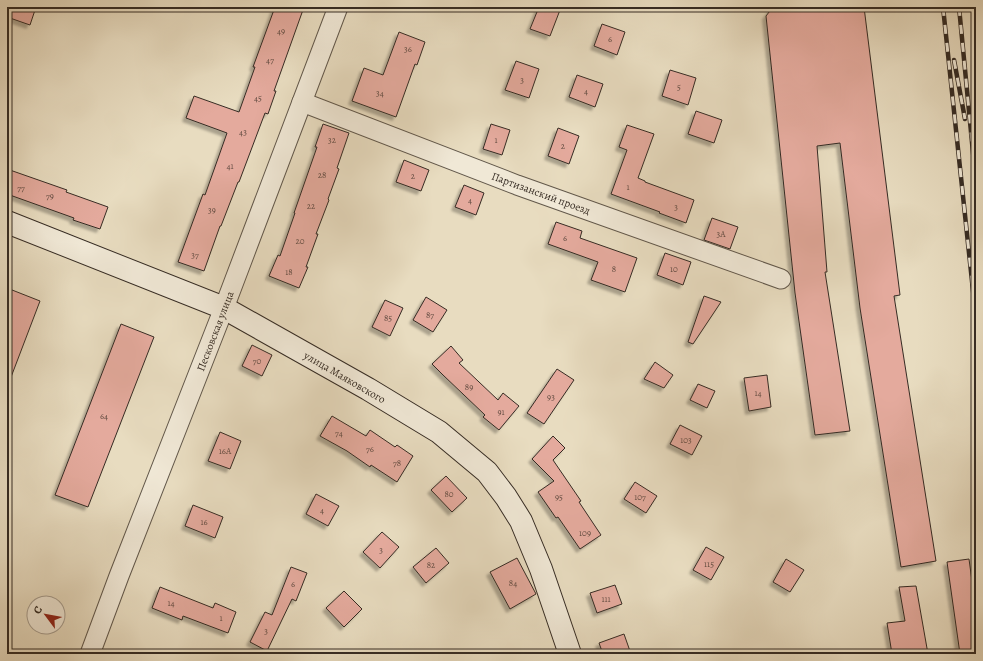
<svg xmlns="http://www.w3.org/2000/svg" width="983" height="661" font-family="Alegreya,serif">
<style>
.building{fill:#e4aa9d;stroke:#362c24;filter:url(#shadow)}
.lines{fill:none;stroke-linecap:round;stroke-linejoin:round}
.street-casing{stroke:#62584b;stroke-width:21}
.secondary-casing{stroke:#362c24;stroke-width:24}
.street{stroke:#f0e8d6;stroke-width:19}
.secondary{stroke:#f0e8d6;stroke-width:22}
.rail-casing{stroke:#362c24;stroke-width:4.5}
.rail{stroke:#f0e8d6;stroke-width:3;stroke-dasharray:9;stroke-linecap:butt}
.labels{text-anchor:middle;stroke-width:3;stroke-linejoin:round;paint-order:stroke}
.number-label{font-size:9px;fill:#624c42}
.street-label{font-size:11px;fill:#362c24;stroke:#f0e8d6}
</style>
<defs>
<filter id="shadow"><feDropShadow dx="-3.5" dy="3.5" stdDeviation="1" flood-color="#0004"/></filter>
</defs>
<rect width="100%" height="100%" fill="#e8dcc0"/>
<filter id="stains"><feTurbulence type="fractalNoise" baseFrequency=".005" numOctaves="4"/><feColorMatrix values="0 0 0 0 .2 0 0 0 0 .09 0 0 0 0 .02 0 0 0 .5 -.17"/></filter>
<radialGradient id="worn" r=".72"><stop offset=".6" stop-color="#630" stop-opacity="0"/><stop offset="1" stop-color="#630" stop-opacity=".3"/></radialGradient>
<g class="building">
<path d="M7,7H36L30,25L7,17Z"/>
<path d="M275,7H304L274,91H276L268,114L265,113L239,182H238L221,226H220L204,271L178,262L203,194L205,195L227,133L186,118L194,96L239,112L255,67H253Z"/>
<path d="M539,7H552L560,10L550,36L530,29Z"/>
<path d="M773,7H864L900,295L894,296L936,561L901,567L860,308L840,143L817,146L827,272H825L850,431L815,435L795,293L766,16Z"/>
<path d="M602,24L625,32L617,55L594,46Z"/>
<path d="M399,32L425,42L417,65L415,64L396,117L352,101L364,68L383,75Z"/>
<path d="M516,61L539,69L529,98L505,90Z"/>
<path d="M670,70L696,78L688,105L662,96Z"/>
<path d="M577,75L603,84L595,107L569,97Z"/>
<path d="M696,111L722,120L714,143L688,134Z"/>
<path d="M323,124L349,133L337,168L339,169L328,199L329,200L316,234H318L306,267H308L299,288L269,276L278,255L280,256L295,213H294L317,147H315Z"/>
<path d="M491,124L510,130L502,155L483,149Z"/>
<path d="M627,125L654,134L638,178L645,181V182L694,200L686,223L659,213L660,212L611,194L627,150L619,147Z"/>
<path d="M558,128L579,136L569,164L548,156Z"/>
<path d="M404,160L429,170L421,191L396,182Z"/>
<path d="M7,169L67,190L66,192L108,207L100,229L73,220L74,218L7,194Z"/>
<path d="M464,185L484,193L476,215L455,207Z"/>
<path d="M712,218L738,227L730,249L704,240Z"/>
<path d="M556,222L582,231L580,238L637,258L625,292L591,280L598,262L548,244Z"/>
<path d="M665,253L691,262L683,285L657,275Z"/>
<path d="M7,288L40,301L8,385H7Z"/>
<path d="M704,296L721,302L693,344L688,342Z"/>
<path d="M426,297L447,310L433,332L413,320Z"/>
<path d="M385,300L403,308L390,336L372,327Z"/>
<path d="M121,324L154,337L88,507L55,495Z"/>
<path d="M252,345L272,355L262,376L242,366Z"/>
<path d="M451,346L463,360L459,363L498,400L503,393L519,406L499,430L483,417L485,415L443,375L432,364Z"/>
<path d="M655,362L673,375L664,388L644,379Z"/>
<path d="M557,369L574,380L544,424L527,413Z"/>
<path d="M767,375L771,407L749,411L744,378Z"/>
<path d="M698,384L715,391L707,408L690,400Z"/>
<path d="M332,416L366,436L370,430L395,447L397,445L413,456L397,482L371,465L370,467L347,451L320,436Z"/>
<path d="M680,425L702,436L692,455L670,444Z"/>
<path d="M220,432L241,441L230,469L208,461Z"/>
<path d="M553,436L565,448L553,460L581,501L579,502L601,535L580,549L558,517L556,518L538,492L554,481L532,459Z"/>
<path d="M446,476L467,498L452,512L431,490Z"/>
<path d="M635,482L657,496L646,513L624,499Z"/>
<path d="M316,494L339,506L328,526L306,514Z"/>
<path d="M193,505L223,517L215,538L185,526Z"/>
<path d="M382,532L399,547L380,568L363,552Z"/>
<path d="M706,547L724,557L711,580L693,570Z"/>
<path d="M436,548L449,563L426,583L413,567Z"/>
<path d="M517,558L536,594L510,609L490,572Z"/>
<path d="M786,559L804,570L790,592L773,582Z"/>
<path d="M969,559L976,611V654H960L947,562Z"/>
<path d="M291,567L307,573L296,601L292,599L267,651L250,642L265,612L272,615Z"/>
<path d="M615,585L622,604L597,613L590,593Z"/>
<path d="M916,586L928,654H892L887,623L905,621L899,587Z"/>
<path d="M160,587L213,608L215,603L236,612L228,633L183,616L182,620L152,608Z"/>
<path d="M344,591L362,609L344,627L326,608Z"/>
<path d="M624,634L631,654H603L599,643Z"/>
</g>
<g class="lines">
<g class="street-casing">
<g id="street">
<path d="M302,102L517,185L781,279"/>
<path d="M90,654L119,576L224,308L338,7"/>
</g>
</g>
<g class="secondary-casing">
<path id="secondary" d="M7,222L224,308L368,389L439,432L487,472L506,497L521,521L541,569L570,654"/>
</g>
<use href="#street" class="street"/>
<use href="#secondary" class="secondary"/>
<g class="rail-casing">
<g id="rail">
<path d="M943,7L976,319"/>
<path d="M959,7L976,184"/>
<path d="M954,60L965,119"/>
</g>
</g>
<use href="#rail" class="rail"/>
</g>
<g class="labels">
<g class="number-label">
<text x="281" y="34">49</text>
<text x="610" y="42">6</text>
<text x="408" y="52">36</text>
<text x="270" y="63">47</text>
<text x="522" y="83">3</text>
<text x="679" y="90">5</text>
<text x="586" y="94">4</text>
<text x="380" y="96">34</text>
<text x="258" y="101">45</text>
<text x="243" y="135">43</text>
<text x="332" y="143">32</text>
<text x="496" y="143">1</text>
<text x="563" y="149">2</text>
<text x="230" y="169">41</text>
<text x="322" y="178">28</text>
<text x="413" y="179">2</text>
<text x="628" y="190">1</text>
<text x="21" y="191">77</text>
<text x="50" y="199">79</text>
<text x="470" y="203">4</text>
<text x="311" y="209">22</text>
<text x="676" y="210">3</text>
<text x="212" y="213">39</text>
<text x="721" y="237">3А</text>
<text x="565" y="241">6</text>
<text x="300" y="244">20</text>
<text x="195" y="258">37</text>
<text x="614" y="272">8</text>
<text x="674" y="272">10</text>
<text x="289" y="275">18</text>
<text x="430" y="318">87</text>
<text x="388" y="321">85</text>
<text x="257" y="364">70</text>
<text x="469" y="390">89</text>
<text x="758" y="396">14</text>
<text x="551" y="400">93</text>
<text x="501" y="415">91</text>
<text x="104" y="419">64</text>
<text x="339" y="436">74</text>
<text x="686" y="443">103</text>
<text x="370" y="452">76</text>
<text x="225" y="454">16А</text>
<text x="397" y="466">78</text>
<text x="449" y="497">80</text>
<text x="559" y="500">95</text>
<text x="640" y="500">107</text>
<text x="322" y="513">4</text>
<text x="204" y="525">16</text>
<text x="585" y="536">109</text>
<text x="381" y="553">3</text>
<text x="709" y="567">115</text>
<text x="431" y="568">82</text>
<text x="513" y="586">84</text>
<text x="293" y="587">6</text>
<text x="606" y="602">111</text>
<text x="171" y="606">14</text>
<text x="221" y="621">1</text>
<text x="266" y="634">3</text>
</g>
<g class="street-label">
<text transform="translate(541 193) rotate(20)" y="4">Партизанский проезд</text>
<text transform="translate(215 331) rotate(-69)" y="4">Песковская улица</text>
<text transform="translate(345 377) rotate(30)" y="4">улица Маяковского</text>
</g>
</g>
<rect width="983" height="661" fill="none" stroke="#e8dcc0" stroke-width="24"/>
<rect x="8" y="8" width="967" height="645" fill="none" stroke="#362c24" stroke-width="2"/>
<rect x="12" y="12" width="959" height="637" fill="none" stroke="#362c24"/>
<g transform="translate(46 615) rotate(302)"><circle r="19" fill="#f0e8d6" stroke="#a69d8f"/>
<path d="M0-3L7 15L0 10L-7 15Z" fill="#8f2418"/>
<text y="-6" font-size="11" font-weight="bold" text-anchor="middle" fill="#362c24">С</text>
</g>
<rect width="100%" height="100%" filter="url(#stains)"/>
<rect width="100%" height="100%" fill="url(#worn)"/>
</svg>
